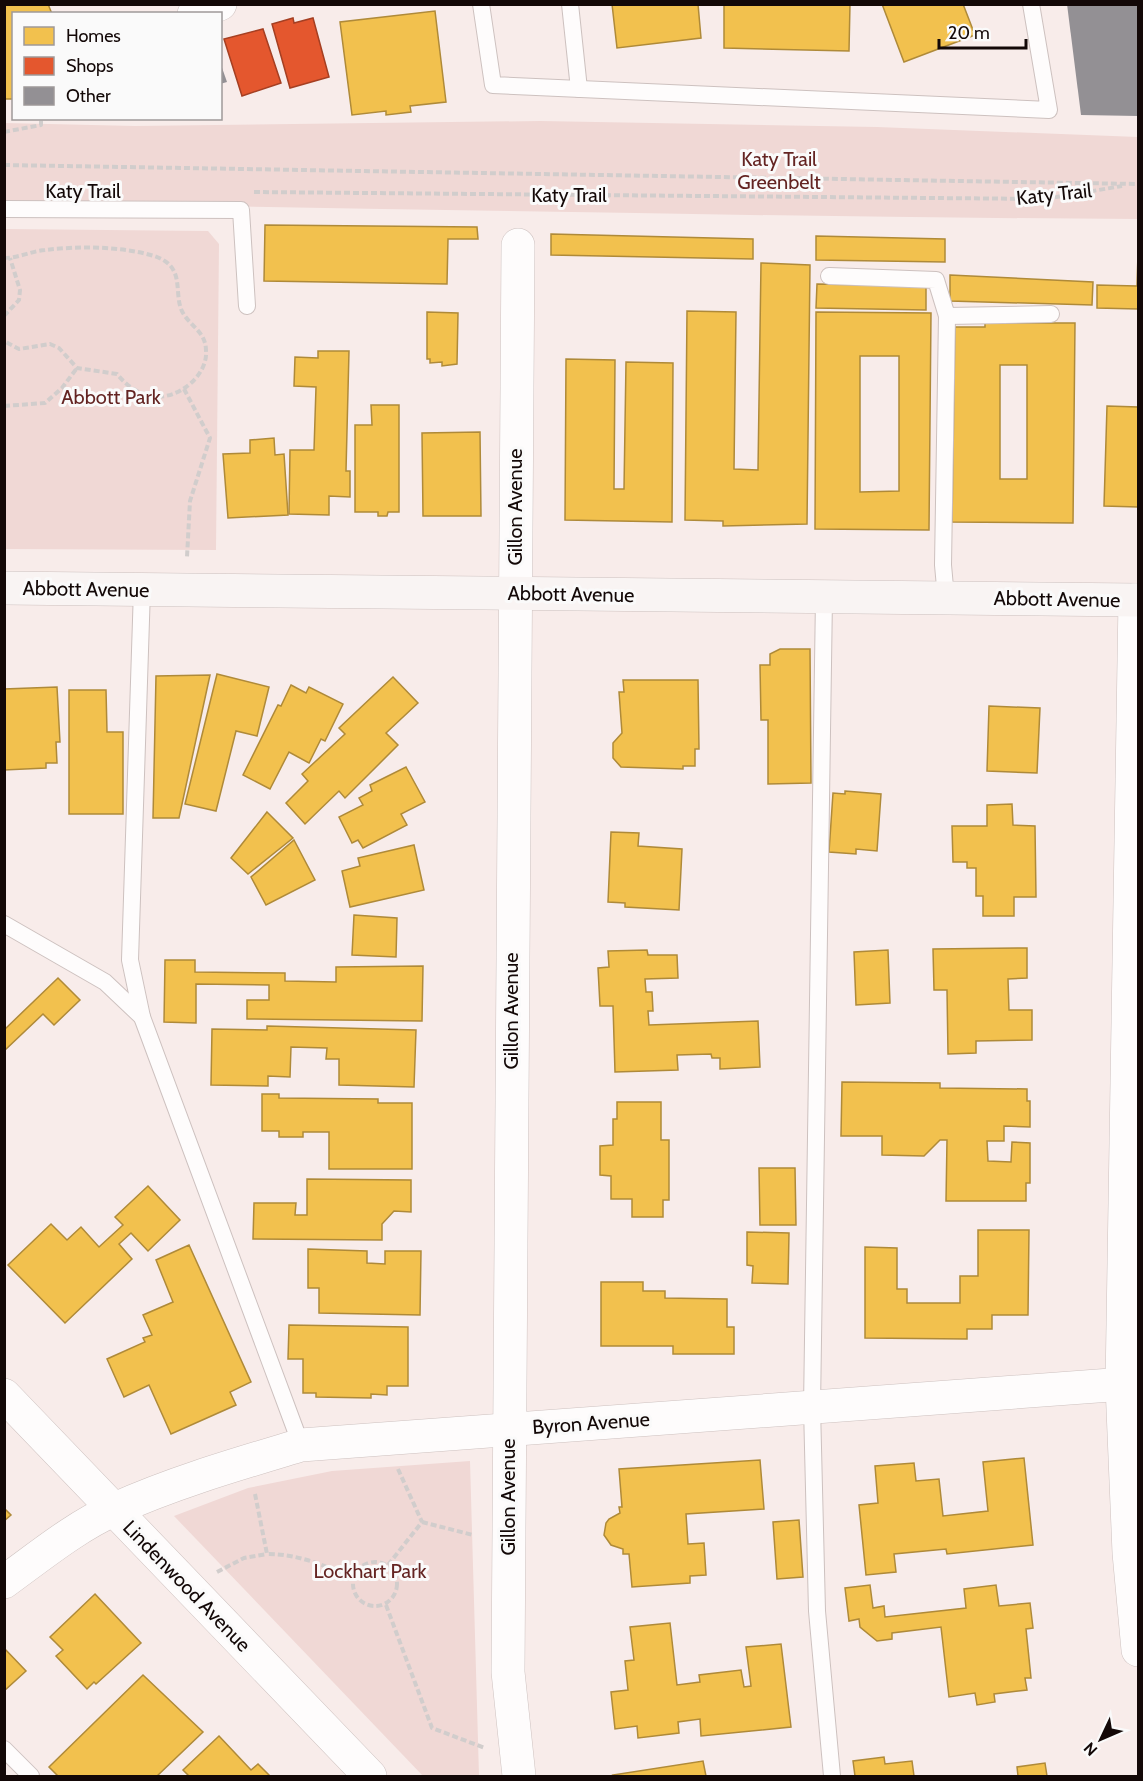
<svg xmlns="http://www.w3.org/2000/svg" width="1143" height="1781" font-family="Cabin,sans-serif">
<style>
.green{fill:#f0d8d5}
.homes{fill:#f2c14e;stroke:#af8a39;stroke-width:1.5;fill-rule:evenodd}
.shops{fill:#e4572e;stroke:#a53f22;stroke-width:1.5}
.building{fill:#939094}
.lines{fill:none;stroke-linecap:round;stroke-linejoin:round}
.lane-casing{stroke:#cdc1bf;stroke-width:18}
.street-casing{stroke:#cdc1bf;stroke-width:34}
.secondary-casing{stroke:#cdc1bf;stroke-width:34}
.path{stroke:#d1cdcc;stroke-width:4;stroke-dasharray:6 3;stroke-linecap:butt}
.lane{stroke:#fefcfc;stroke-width:16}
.street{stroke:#fefcfc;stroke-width:33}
.secondary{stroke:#f9f4f3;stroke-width:33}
.labels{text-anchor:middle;stroke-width:6;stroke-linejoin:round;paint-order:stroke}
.park-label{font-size:20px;fill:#642422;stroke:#fafafa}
.street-label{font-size:20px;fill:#130807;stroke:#fafafa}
</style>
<rect width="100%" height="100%" fill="#f8ecea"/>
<g class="green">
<path d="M540,121L877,127L1138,137V219C760,217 383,208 5,203V123L135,126Z"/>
<path d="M5,229L208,231L219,244L216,550L5,549Z"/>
<path d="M470,1461L479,1776H423L174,1516L248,1488L332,1471Z"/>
</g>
<g class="homes">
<path d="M4,4H48L52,14H14V99H4Z"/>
<path d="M612,4H698L701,38L617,48Z"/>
<path d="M724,4H850L849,51L724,48Z"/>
<path d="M882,4H963L975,35L904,62Z"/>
<path d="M435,11L446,102L410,106L411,112L386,115V111L352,115L340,22Z"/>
<path d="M265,225L477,227L478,239H448L447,284L264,281Z"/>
<path d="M551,234L753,239V259L551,255Z"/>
<path d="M816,236L945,239V262L816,260Z"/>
<path d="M1138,254V309L1097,308V285L1137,286Z"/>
<path d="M761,263L810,265L807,524L723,526V521L685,520L687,311L736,312L734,469L758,470Z"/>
<path d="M950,275L1093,282L1092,305L950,301Z"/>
<path d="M817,284L926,286V310L816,308Z"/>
<path d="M427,312L458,313L457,364L442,366V362L430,363V359H427Z"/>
<path d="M816,312L931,313L929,530L815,529ZM860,356H899V491L860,492Z"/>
<path d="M985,323H1075L1073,523L952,522L955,327H985ZM1000,365H1027V479H1000Z"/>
<path d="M318,351H349L346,471H350V497L329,496V515L289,514L290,450H314L316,387L294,386L295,357L318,358Z"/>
<path d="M566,359L615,360L614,489H624L626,362L673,363L672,522L565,520Z"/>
<path d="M371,405H399V512H388L387,516H378V512H355V425H372Z"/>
<path d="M1107,406L1138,407V507L1104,506Z"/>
<path d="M480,432L481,516H423L422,433Z"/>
<path d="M274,438L275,455L284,454L288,515L228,518L223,454L250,453V440Z"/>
<path d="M780,649H810L811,783L768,784V720H761L760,665H770V654Z"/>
<path d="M217,674L269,687L257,736L236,731L216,811L185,804Z"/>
<path d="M210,675L179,818H153L156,676Z"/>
<path d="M393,677L418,703L386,733L398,745L345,798L339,791L305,824L286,803L308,781L302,774L345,734L339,728Z"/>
<path d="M623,680H698L699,749H695V766H683V769L621,767L613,758V743L622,733L619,692H624Z"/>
<path d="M291,685L306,693L309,687L343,704L325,741L321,739L309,763L289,752L270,789L243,775L278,705L281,706Z"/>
<path d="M57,687L60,742H56L57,763H46V768L4,770V689Z"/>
<path d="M69,690H106L107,732H123V814H69Z"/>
<path d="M989,706L1040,708L1037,773L987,771Z"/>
<path d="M406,767L425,802L401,814L407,825L363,848L358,840L352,843L339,817L363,805L359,798L372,791L370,785Z"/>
<path d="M845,791L881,794L877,851L856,849V854L829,852L833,793L845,794Z"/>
<path d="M1012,804L1013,825L1035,826L1036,897H1014V916H983V896H976V868H967V862H953L952,826H987V805Z"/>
<path d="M267,812L293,838L248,874L231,858Z"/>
<path d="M611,832L639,833L638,846L682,849L679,910L625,907V903L608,902Z"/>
<path d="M294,840L315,880L266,905L251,877Z"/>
<path d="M414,845L424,890L350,907L342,871L360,866L358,858Z"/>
<path d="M354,915L397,918L396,957L352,955Z"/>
<path d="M1027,948V978L1008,979L1009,1010H1032V1040L976,1041V1053L948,1054L947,990H934L933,949Z"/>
<path d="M647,950L648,955H677L678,978L645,979L646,992H652L653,1011H648L649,1025L758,1021L760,1067L720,1069V1058H712L711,1054L677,1055L678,1070L615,1072L613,1006H600L598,968L609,967L608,951Z"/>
<path d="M888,950L890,1003L856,1005L854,952Z"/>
<path d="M165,960H195V972L285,973V981L336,982V967L423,966L422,1021L247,1019V1000H269V985L196,984V1023L164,1022Z"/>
<path d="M58,978L80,1000L54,1025L43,1014L4,1051V1030Z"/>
<path d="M267,1026L416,1030L414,1087L339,1085V1059H326L327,1048L291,1047L290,1077L268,1076V1086L211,1085L212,1029L267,1030Z"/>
<path d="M842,1082L940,1083V1088L1027,1089V1101H1030V1127L1004,1126V1141H987L988,1161L1011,1162L1012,1142L1030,1143V1183H1026V1201H946L947,1140H940L924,1156L882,1155V1136H841Z"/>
<path d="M262,1094H279V1098L378,1099V1103H412V1169H329V1132H303V1137H279V1131H262Z"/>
<path d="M617,1102H661V1140H669V1200H663V1217H632V1199H611V1176L600,1175V1146L613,1145V1119H617Z"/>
<path d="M759,1168H795L796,1225H760Z"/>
<path d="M307,1179L411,1180V1212L394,1211L382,1224V1240L253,1239L254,1203H296L295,1215H307Z"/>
<path d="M148,1186L180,1220L148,1251L131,1233L119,1244L132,1259L65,1323L8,1265L51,1224L67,1240L81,1227L99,1247L123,1225L115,1217Z"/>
<path d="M978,1230H1029L1028,1315H992V1329H967V1339L865,1338V1247L897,1248V1289H907V1303H960V1276H978Z"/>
<path d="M747,1232L789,1233L788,1284L752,1283L753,1266L747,1265Z"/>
<path d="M189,1245L251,1382L230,1392L236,1405L171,1434L149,1385L124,1397L107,1359L145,1342L143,1338L152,1335L143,1315L173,1302L156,1260Z"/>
<path d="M308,1249L367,1251V1263L385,1264V1251H421L420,1315L319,1313V1288H308Z"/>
<path d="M601,1282H643V1291H665V1298L727,1299V1327H734V1354H673V1346H601Z"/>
<path d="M289,1325L408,1327V1386H387V1395L371,1394V1398L316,1397V1393H303V1359H288Z"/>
<path d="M1024,1458L1033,1545L947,1554L946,1549L894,1554L896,1572L866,1575L859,1505L878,1503L875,1466L914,1463L916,1481L939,1479L943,1516L988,1511L983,1462Z"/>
<path d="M760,1460L764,1509L686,1514L688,1544L704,1543L706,1575L690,1576V1583L632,1587L629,1554H623V1549L611,1545L604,1535L606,1523L609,1519L620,1513L619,1507H622L619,1469Z"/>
<path d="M4,1508L11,1515L4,1521Z"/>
<path d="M799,1520L803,1577L777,1579L773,1522Z"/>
<path d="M870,1585L873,1608L884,1606L885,1617L966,1608L964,1589L996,1585L999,1606L1030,1603L1033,1628L1026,1629L1031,1678H1025L1027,1690L994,1694L995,1702L977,1705L975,1693L949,1697L941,1627L892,1633V1639L877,1641L860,1627L859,1619L849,1621L845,1588Z"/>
<path d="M95,1594L141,1643L96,1684L94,1682L87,1689L56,1656L63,1650L50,1637Z"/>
<path d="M670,1623L677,1685L700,1682L699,1675L741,1670L744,1687L751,1686L746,1647L781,1644L791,1727L701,1736L700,1719L678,1722L679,1733L638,1738L637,1726L615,1729L611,1692L628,1690L625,1661L634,1660L630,1627Z"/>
<path d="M4,1648L26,1671L4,1691Z"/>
<path d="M143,1675L203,1732L157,1776H58L49,1767Z"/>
<path d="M219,1736L251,1770L258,1764L270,1776H189L183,1770Z"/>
<path d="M884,1757L885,1764L912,1761L914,1776H855L853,1761Z"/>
<path d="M703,1761L706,1776H614L613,1775Z"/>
<path d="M1045,1763L1047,1776H1018L1017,1767Z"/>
</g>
<g class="shops">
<path d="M293,18L294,23L313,18L329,77L290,88L272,24Z"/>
<path d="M263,29L281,83L242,96L224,39Z"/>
</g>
<g class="building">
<path d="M1067,4H1138V116L1081,115Z"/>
<path d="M220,62L227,82L220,84Z"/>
</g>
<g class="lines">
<g class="lane-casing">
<g id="lane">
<path d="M481,4L493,85L1049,110L1031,4"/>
<path d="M570,4L579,89"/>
<path d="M4,209L241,210L247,306"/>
<path d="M829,276L936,280L947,316L1051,314"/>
<path d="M142,589L130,960L142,1017"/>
<path d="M824,597L812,1407L817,1611L832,1776"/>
<path d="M946,598L943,565L947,316"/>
<path d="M4,924L105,982L142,1017L301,1445"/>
<path d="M4,1749L31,1776"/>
</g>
</g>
<g class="street-casing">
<g id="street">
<path d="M194,14L220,4"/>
<path d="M518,245L508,1672L519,1776"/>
<path d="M1135,600L1122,1385L1129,1553L1138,1650"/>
<path d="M4,1395L370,1776"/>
<path d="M4,1582C40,1556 75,1527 115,1509C175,1482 238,1464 301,1445L1138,1383"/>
</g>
</g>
<g class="secondary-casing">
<path id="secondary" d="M4,588L1138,600"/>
</g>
<g class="path">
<path d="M4,132L41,125V118"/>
<path d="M4,165L1138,184"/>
<path d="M254,192L1045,199L1122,186"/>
<path d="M4,258C18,258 32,251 45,250C79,246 121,246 154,256C185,266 174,289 181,309C188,326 206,330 206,351C207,363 200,375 191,383C166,405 137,399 117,374L77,368L59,348L50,344L19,349L4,341"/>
<path d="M4,316L19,300L20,290L10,258"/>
<path d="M184,389L210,438L190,501L187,557"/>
<path d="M4,406L45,403L62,388L77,368"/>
<path d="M398,1469L422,1522"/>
<path d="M255,1494L267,1554C298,1554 326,1565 353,1580"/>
<path d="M422,1522L473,1535"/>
<circle cx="375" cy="1584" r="22"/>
<path d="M388,1565L422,1522"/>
<path d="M217,1572L244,1558L267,1554"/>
<path d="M386,1605L432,1728L485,1748"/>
</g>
<use href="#lane" class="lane"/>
<use href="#street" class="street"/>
<use href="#secondary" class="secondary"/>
</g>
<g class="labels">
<g class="park-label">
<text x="779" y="166">Katy Trail<tspan x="779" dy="23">Greenbelt</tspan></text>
<text x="111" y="404">Abbott Park</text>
<text x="370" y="1578">Lockhart Park</text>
</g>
<g class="street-label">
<text x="83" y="198">Katy Trail</text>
<text transform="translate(1054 194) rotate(-6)" y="7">Katy Trail</text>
<text x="569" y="202">Katy Trail</text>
<text transform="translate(515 507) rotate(-90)" y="7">Gillon Avenue</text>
<text transform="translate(86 589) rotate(1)" y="7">Abbott Avenue</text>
<text transform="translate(571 594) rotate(1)" y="7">Abbott Avenue</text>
<text transform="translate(1057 599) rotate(1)" y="7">Abbott Avenue</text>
<text transform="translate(511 1011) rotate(-90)" y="7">Gillon Avenue</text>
<text transform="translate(591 1423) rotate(-4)" y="7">Byron Avenue</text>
<text transform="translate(508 1497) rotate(-90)" y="7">Gillon Avenue</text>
<text transform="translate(187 1586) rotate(46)" y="7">Lindenwood Avenue</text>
</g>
</g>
<rect width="1143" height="1781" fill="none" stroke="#130807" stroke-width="12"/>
<rect x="12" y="12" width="210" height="108" fill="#fafafa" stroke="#9e9999" stroke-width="1.5"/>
<rect x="24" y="27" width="30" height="18" fill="#f2c14e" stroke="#9e9999" stroke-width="1.5"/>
<text x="66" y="42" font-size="18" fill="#130807">Homes</text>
<rect x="24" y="57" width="30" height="18" fill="#e4572e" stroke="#9e9999" stroke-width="1.5"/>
<text x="66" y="72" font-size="18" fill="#130807">Shops</text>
<rect x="24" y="87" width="30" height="18" fill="#939094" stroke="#9e9999" stroke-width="1.5"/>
<text x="66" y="102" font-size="18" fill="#130807">Other</text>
<g transform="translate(1101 1739) rotate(226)" stroke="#fafafa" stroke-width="4.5" paint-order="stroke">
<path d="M0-4.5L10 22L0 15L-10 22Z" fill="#130807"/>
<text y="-9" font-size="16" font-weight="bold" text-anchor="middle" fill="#130807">N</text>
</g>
<path d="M939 39v9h87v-9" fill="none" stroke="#130807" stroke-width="3"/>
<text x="948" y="39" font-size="18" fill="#130807" stroke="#fafafa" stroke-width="4.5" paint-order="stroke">20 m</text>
</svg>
